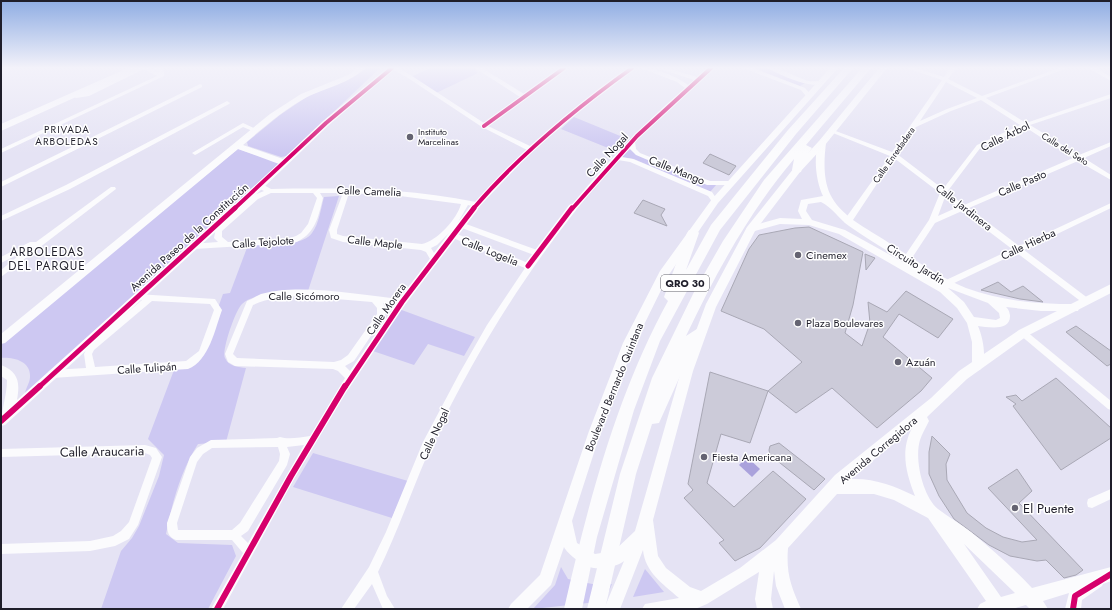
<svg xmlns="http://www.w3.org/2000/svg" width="1112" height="610" font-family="Jost,sans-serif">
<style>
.green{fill:#cdc8f2}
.water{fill:#aaa2dc}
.building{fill:#cccbd9;stroke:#a9a8b5}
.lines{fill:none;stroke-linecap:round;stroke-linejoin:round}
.minor{fill:#fbfbfd;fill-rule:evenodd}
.tertiary{fill:#fbfbfd;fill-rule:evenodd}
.secondary{fill:#fbfbfd;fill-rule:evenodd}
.primary{fill:#fbfbfd;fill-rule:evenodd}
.trunk{fill:#fbfbfd;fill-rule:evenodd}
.cycleway-far2-casing{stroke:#fff;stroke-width:6}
.cycleway-far1-casing{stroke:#fff;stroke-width:8}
.cycleway-casing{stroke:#fff;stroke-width:8}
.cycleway-far2{stroke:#d6006c;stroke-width:4}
.cycleway-far1{stroke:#d6006c;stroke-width:5}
.cycleway{stroke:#d6006c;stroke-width:6}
.poi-dot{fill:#646371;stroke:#fff;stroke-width:1.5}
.labels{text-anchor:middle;stroke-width:3;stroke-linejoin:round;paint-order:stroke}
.far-poi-label{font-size:9px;fill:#1f1e2a;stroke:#fff;text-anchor:start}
.far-street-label{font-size:9px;fill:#1f1e2a;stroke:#fff}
.far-neighbourhood-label{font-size:10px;letter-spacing:1px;fill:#1f1e2a;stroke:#fff}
.shield{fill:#fff;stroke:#62626a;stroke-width:1}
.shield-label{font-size:10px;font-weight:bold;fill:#1f1e2a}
.street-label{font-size:11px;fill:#1f1e2a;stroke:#fff}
.poi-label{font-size:11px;fill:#1f1e2a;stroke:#fff;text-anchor:start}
.neighbourhood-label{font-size:12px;letter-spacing:1px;fill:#1f1e2a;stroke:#fff}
.near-street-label{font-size:13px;fill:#1f1e2a;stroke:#fff}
.near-poi-label{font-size:13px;fill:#1f1e2a;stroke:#fff;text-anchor:start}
</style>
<rect width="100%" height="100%" fill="#e5e3f4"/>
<g class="green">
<path d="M368,68H380L287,156L281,157L248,146L247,142L280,115L305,98Z"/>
<path d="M430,68H473L478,73L434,94L411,77Z"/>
<path d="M754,68H766L805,83L800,86Z"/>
<path d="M574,117L630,140L618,152L561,129Z"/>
<path d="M238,149L280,163L29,393H25C26,388 30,382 30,377C31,361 13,357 1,358V343Z"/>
<path d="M630,149C655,162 688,181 716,185L710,192L634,159L622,157Z"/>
<path d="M339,196L308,291C291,292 254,292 242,304C236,309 221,351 225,358C229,367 239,367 246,368L226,442L198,444C181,470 172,503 166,534L178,543L232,545L236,556L208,609H101L121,551L132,538L139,526L159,476L164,455L148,439L174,370L185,366L201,355L223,294L230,293L248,245C264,245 302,247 312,233C319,224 321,208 324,197Z"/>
<path d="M399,309L475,337L464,356L428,344L414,365L370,350Z"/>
<path d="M313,453L408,481L392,518L293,487Z"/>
<path d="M561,567L568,579L602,586L612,584L606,598L597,602L533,609L555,585Z"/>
<path d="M645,569L664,592L633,597Z"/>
</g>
<path class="water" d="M747,457L760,469L752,477L739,465Z"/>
<g class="building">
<path d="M710,154L736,166L729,175L703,163Z"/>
<path d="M643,200L665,209L661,215L667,226L634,213Z"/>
<path d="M809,227L863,252L853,305L845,333L862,346L870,323L868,302L887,312L906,291L953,319L938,338L899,314L883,337L932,378L921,391L877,428L832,388L796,413L768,391L802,362L764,329L721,311L749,249L759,235L795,228Z"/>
<path d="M865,254L875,258L866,270Z"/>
<path d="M998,282L1011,292L1023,286L1043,302L1020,299L981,290Z"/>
<path d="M1076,326L1111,351V364L1107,366L1066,332Z"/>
<path d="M710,372L768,391L750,443L721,434L707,483L734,507L773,471L806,499L760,548L735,561L719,543L724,540L684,498L693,490L688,484Z"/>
<path d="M1056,378L1111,428V438L1061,470L1013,406L1016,404L1006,397L1016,395L1022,401Z"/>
<path d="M932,436L950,454L946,464L947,480L967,513L986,528L1003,537L1022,542L1037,540L988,488L1017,469L1032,491L1019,503L1083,570L1076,575L1064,578L1046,560L1037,561L1010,556L989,545L954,519L939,496L929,474V452Z"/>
<path d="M779,443L825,479L814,490L770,455L769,450L770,446Z"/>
</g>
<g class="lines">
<g class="minor">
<path d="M142,68H150L158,72L154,68H160L164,72V76L1,153V149L157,76Z"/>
<path d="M390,68H398L412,76L484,123L520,97L475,68H482L524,94L560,68H567L488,126L530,146L597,91L628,68H635L601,93L533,150L479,207L466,224L537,250C580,191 629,136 685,88L677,82L641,68C657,68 676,76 688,85L694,80L663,70L666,68L697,77L707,68H714L669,107L635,142L636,149L640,153L710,181H731L734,183L731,185H707L636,155L629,148L621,157L633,159L712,192L718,201L717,203H713L708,196L630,162L618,160C545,242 485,334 437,433C416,478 400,527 378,572L387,596L395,609H383L372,584L354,609H341L369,567L386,532L423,442L459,374L487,325L525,268L453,238L405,304L353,381L294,479L223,609H211L243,553L232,540H176C168,537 167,531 167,523L190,457L197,448L211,440L277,438L280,437C289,440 301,437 310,436L345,378L338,371L333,369L235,366L228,362L225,354L247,301C252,299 256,296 261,294C299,283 360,295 400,299L430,259L426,252L421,250L343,242L331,238L329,230L343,193H320L323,198C318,218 315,235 294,243L194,249L190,246L191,244L218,242L214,238L216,228L254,195L264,191L258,188V184H262L271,189C341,188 407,188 476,202L527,150L482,127L408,78ZM271,193H313L317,198L308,224L301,233L296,236L290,238L228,242L222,237V231L258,199ZM349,193L400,196L461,204C457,219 437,241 422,244L343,236L337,234V230ZM468,205L472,206L457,224ZM462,228L534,255L528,263L457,234ZM450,232L449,233L434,253L431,248L437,245ZM300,296L372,302L377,308V314L348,355L341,360L334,362L237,358L233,354L253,305C268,298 283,297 300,296ZM383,303L396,305L350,371L345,366L354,361L385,315V307ZM304,445L248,543L241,536L248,531L287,465L290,454L287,447ZM278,447L280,454L279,461L240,523L232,530H178L177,523L197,462L203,454L212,448Z"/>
<path d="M743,68H752L805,88L811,95L806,96L801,90Z"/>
<path d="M768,68C783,68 795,77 808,81C814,82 819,80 824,83C813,90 779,75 768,68Z"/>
<path d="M907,68H916L944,77L950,68H956L948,79L982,96L1059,68H1068L986,98L1026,123L1111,94V98L1030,125L1079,155L1111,142V146L1084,158L1111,175V180L1078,161L969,208L1019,246L1111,203V208L1024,250L1089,299L1090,301L1089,303H1083L1017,253L950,285H944L943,283L944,281L1012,249L962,211L935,223L910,261H904L903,259L904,257L929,220L940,193L894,158L851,223H845L844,221L845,219L890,156L828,131L829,130H833L892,152L942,80ZM946,82L977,98L947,109L920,121ZM981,100L1020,125L977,145L943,189L897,154L916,127L951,111ZM1025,127L1073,158L964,205L947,192L981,147ZM945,197L958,207L938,216Z"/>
<path d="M1088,68H1096L1111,77V81Z"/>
<path d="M200,84L202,85V87L1,187V182Z"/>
<path d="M227,101L230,103L229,104L70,189L1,221V216L66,185Z"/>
<path d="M243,123L258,130L255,132L243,127L197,154L195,155L192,153Z"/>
<path d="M111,187H115L116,189L1,277V270L23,252L1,263V257L30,242H36Z"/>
<path d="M137,294L215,299L222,310C215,329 209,361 188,369L52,378L49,377L48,374L49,371L52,370L86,368L84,354L88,346L142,300L134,299L133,297L134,295ZM152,301L210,304L214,310L199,351L186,361L95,367L92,354L94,350Z"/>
<path d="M1023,330L1026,331L1111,401V410L1108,409L1020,335L1019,333L1020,331Z"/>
<path d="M145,445L156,448L162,457L138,525L129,539L115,546L90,551L1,554V544L90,541L113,536L121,531L129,522L152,458L150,455L145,453L1,457V449Z"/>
<path d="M1111,489V499L1092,508L1088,507L1087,503L1088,499Z"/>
</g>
<g class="tertiary">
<path d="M137,68H146L89,96L76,98L72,96Z"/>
<path d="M357,68H365C350,83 326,88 307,97C283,110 263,128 243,145L283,159L323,121L387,68H395L329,125L263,188L5,425L1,426C1,410 7,396 7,380L1,376V365C19,372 20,383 17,400L279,164L238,149L5,343L1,344V334L270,114L301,94L348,75Z"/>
<path d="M819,141H825L826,143C824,160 823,178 830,194C840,215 864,227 883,239C910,256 936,276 966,288C1001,301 1038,304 1074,304L1078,305L1079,308L1078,311H1041L1006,307C1009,310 1009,311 1010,315C1011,332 988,327 978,326C983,338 987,357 981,369L977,371L973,369L972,366V342L967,323L957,308L940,292L839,234L809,225L780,224L751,232L748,231L746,229L748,227L780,218L802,219L798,211L801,200L823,196C816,182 813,157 819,141ZM821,202C832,207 839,219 849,226C869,240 890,252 910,266L845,230L812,220L806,211L808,204ZM948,288L988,303L999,313L1000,318L996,320L974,317L964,302Z"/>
</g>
<path class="secondary" d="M830,68H838L718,203L668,276L635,343L601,431L572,521L577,543L595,554L614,551L635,531L681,371L706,304L747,227L794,168L819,141L879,68H887L825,145L800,172L755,231L716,307L693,371L653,520L658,556L666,568L690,587L701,591L740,568L776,540L835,475L931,398L959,371L1019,330L1111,284V293L1027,336L967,379L927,417L929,421C926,427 922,434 920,440C914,459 923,497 938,509C948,517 961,524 971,532C992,549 1013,568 1032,588L1111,567V581L1103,584L1102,586L1082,600L1081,609H1065L1069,593L1043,601L1048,609H1030L1026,605L1012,609H977L980,604L986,601L928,518L894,500L874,494H837L788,548C786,574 791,586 801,609H785L776,586L774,571L771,599L773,609H757L755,599L759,572L707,604L695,609H642L645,604L679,598C663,584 645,572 643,550L620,609H604L624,561C619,566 602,569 594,568C585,567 567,554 564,547L551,585L527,609H508L511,604L540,575L589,431L623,343L660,271L712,199ZM912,428C900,451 906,473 915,496C895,486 874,478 851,479ZM964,544L1015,593L1001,597Z"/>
<g class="primary">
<path d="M844,68H853L796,134L720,230L660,341L634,410L597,537L582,609H564C588,504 616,396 668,301L664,297L687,233L689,230H697L699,233L686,270L711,225L788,130Z"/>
<path d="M862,68H871L806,145L812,148L805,158L801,172L797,173L792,170L794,159C749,212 716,273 686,336L700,327L705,328L707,332L694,345L659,423L652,424L636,474L605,609H587L620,474L652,378L695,290L723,241L764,180Z"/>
</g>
<path class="trunk" d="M128,68H140L1,131V124Z"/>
<g class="cycleway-far2-casing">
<g id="cycleway-far2">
<path d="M484,126L564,68"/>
<path d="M234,209L326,123L392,68"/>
<path d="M473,209C519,155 575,109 632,68"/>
<path d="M572,209L637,136L711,68"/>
</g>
</g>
<g class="cycleway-far1-casing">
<g id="cycleway-far1">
<path d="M528,266L572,208"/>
<path d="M39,387L235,208"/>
<path d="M345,387L402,302L474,208"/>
</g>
</g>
<g class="cycleway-casing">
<g id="cycleway">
<path d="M1,421L40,386"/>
<path d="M217,609L291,476L345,386"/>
<path d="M1073,609L1075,596L1111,574"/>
</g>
</g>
<use href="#cycleway-far2" class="cycleway-far2"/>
<use href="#cycleway-far1" class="cycleway-far1"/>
<use href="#cycleway" class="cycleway"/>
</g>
<linearGradient id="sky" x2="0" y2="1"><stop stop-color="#8fade3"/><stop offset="0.44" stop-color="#f3f2fa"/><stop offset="1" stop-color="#f3f2fa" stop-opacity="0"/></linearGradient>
<rect width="1112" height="154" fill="url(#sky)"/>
<g class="poi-dot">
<circle cx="410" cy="137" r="4"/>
<circle cx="798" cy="255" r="4"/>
<circle cx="798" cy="323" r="4"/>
<circle cx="898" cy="362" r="4"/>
<circle cx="704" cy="457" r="4"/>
<circle cx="1015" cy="508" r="4"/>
</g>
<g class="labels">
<g class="far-poi-label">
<text x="418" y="135">Instituto<tspan x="418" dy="10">Marcelinas</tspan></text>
</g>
<g class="far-street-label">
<text transform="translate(1065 149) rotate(32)" y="3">Calle del Seto</text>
<text transform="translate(894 155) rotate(-55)" y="3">Calle Enredadera</text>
</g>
<g class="far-neighbourhood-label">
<text x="67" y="133">PRIVADA<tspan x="67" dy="12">ARBOLEDAS</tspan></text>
</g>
<rect class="shield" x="661" y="275" width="48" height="16" rx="3"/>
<g class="shield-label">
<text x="685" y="287">QRO 30</text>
</g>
<g class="street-label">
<text transform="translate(1005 136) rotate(-26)" y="4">Calle Árbol</text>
<text transform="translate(607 155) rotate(-47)" y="4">Calle Nogal</text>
<text transform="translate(677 170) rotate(22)" y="4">Calle Mango</text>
<text transform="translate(1022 183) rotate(-23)" y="4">Calle Pasto</text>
<text transform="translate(369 191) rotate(2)" y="4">Calle Camelia</text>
<text transform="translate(964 207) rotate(38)" y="4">Calle Jardinera</text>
<text transform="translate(189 237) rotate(-42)" y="4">Avenida Paseo de la Constitución</text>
<text transform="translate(263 242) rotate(-4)" y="4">Calle Tejolote</text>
<text transform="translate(375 242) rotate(6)" y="4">Calle Maple</text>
<text transform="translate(1028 244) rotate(-25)" y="4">Calle Hierba</text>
<text transform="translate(490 251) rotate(22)" y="4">Calle Logelia</text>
<text transform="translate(916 264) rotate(32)" y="4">Circuito Jardín</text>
<text x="304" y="300">Calle Sicómoro</text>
<text transform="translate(386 309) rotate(-55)" y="4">Calle Morera</text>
<text transform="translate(147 368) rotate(-4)" y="4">Calle Tulipán</text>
<text transform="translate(614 387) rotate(-68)" y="4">Boulevard Bernardo Quintana</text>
<text transform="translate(434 434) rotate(-65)" y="4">Calle Nogal</text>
<text transform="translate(878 450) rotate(-40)" y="4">Avenida Corregidora</text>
</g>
<g class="poi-label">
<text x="806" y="259">Cinemex</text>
<text x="806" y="327">Plaza Boulevares</text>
<text x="906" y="366">Azuán</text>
<text x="712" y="461">Fiesta Americana</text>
</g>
<g class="neighbourhood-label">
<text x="47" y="256">ARBOLEDAS<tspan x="47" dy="14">DEL PARQUE</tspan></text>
</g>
<g class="near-street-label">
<text transform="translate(102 451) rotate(-1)" y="5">Calle Araucaria</text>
</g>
<g class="near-poi-label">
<text x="1023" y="513">El Puente</text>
</g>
</g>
<rect width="1112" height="610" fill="none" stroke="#1f1e2a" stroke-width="4"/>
</svg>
